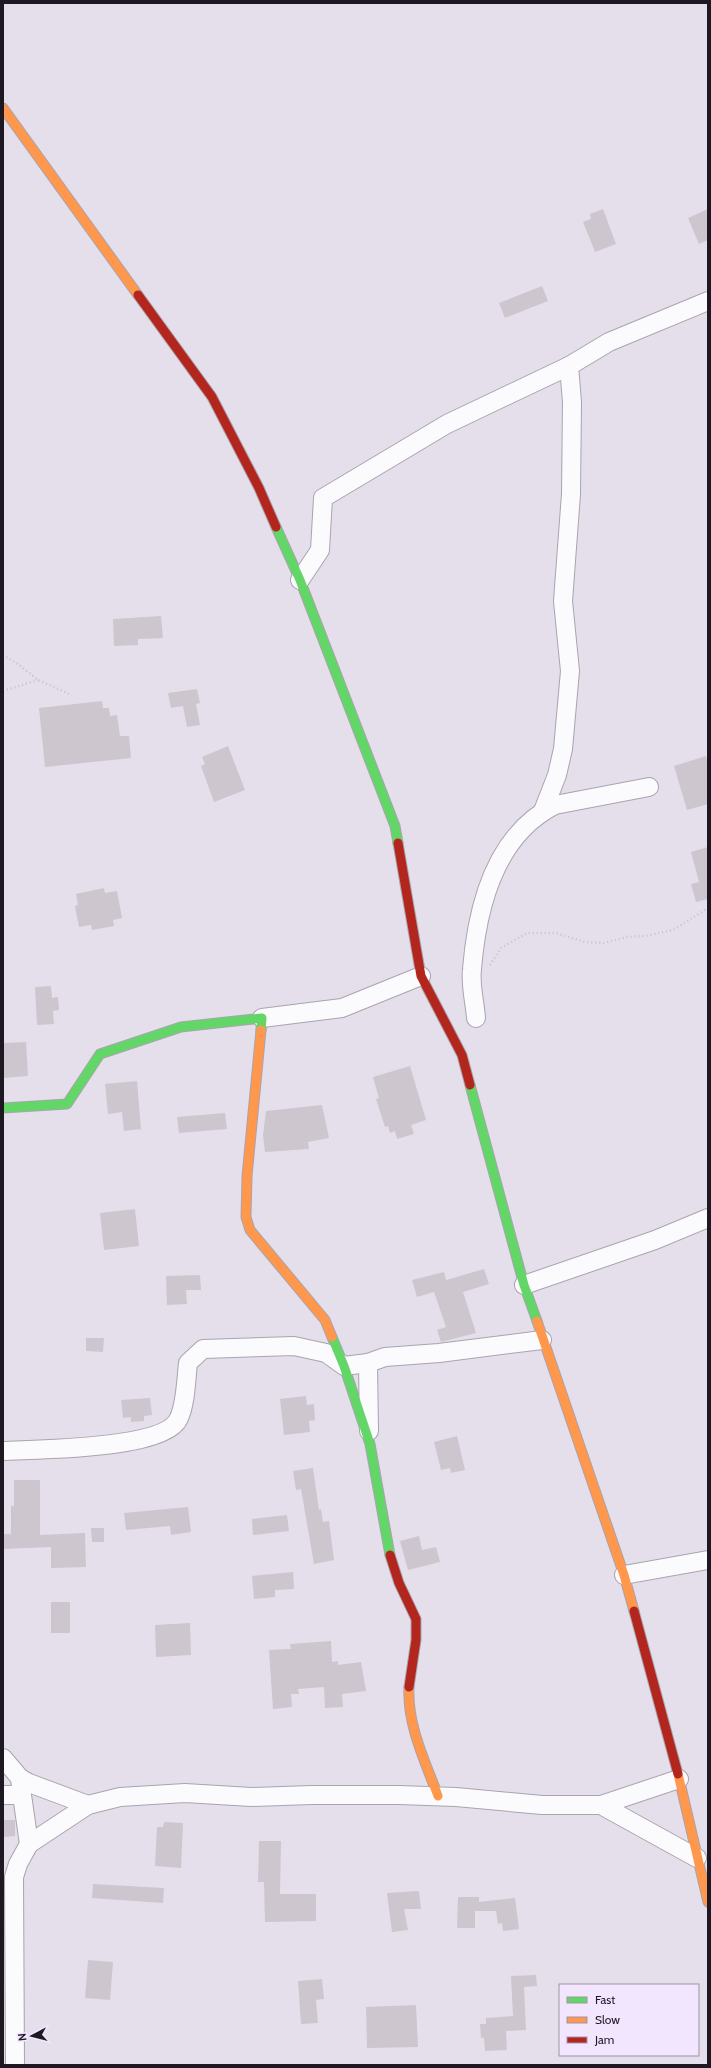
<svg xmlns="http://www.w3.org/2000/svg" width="711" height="2068" font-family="Cabin,sans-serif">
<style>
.building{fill:#cdc6cf}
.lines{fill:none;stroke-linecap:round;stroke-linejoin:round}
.street-casing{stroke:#a9a4ae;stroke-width:20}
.fast-casing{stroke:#a9a4ae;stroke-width:11}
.slow-casing{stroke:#a9a4ae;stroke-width:11}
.jam-casing{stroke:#a9a4ae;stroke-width:11}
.path{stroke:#c4c3c8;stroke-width:2.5;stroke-dasharray:1 3;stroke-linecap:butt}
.street{stroke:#fbfafc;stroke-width:18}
.fast{stroke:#63d668;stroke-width:9}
.slow{stroke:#ff974d;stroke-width:9}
.jam{stroke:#b3261e;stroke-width:9}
</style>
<rect width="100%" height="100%" fill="#e5dfec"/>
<g class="building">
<path d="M603,209L616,244L595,252L583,222L591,219L590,214Z"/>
<path d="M708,209V240L699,244L688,218Z"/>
<path d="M542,286L548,301L505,318L499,303Z"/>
<path d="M161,616L163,638L138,639V645L114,646L113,619Z"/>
<path d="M197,689L200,703L196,704L200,725L187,727L183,706L171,708L168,693Z"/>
<path d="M102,701L103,708H109L110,716L117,715L120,736H129L131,758L45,767L39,708Z"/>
<path d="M228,746L245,790L214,802L201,766L205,764L202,757Z"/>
<path d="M706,756L708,765V804L687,810L674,766Z"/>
<path d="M708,847V899L696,902L691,884L699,882L691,852Z"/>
<path d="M104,888L105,893L117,891L122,918L113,920L114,926L92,930L91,925L79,927L75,906L78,905L76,894Z"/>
<path d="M51,986L52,998L58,997L59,1010L53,1011L54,1024L37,1025L35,987Z"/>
<path d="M26,1042L28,1076L3,1078V1043Z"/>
<path d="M410,1066L426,1120L411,1125L414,1134L397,1139L395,1131L390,1133L388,1126L385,1127L376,1099L379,1098L373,1077Z"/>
<path d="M137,1081L141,1129L124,1131L122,1112L108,1114L105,1084Z"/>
<path d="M322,1105L329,1138L308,1142L309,1149L265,1152L263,1135L266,1111Z"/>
<path d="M225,1113L227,1129L179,1133L177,1117Z"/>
<path d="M135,1209L139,1246L104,1250L100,1213Z"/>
<path d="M484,1269L489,1284L463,1292L476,1333L441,1342L437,1330L446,1327L434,1292L417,1297L412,1280L444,1272L446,1280Z"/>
<path d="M200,1275L201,1290H186L187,1304L167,1305L166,1276Z"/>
<path d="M86,1338H104L103,1352L86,1351Z"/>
<path d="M306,1396L307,1405L314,1404L315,1420L309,1421L310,1432L284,1435L280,1399Z"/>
<path d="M150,1398L152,1415L144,1416V1421L131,1422V1417L123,1418L121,1400Z"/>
<path d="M457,1436L465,1470L451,1473L450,1468L441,1470L434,1442Z"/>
<path d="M313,1468L319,1510L321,1509L323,1522L329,1521L334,1560L314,1564L301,1489L296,1490L293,1471Z"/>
<path d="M14,1480H40V1535L85,1533L86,1567L51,1568V1547L3,1549V1534H11V1506H14Z"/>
<path d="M188,1507L191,1532L171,1535L170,1526L126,1530L124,1513Z"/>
<path d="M287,1515L289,1531L253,1535L252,1519Z"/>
<path d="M91,1528H104V1542H92Z"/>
<path d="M419,1536L422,1550L436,1547L440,1562L408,1570L400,1541Z"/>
<path d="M293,1572L294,1589L275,1590V1597L254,1599L252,1576Z"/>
<rect x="51" y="1602" width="19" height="31"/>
<path d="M190,1623L191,1655L156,1657L155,1625Z"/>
<path d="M331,1641L332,1662L338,1661V1665L361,1662L366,1691L342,1694L343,1707L325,1708L324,1687L298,1689L299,1694H291L292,1707L273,1709L269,1650L291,1649L290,1644Z"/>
<path d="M3,1820H15V1836L3,1837Z"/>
<path d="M164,1822L183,1823L181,1868L155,1866L157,1827H163Z"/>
<path d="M259,1841H281L280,1894H316V1921L265,1922L264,1882H258Z"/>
<path d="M93,1884L164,1888L163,1903L92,1898Z"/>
<path d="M419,1891L421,1909H404L408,1930L392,1932L387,1893Z"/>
<path d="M458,1897H479V1902L515,1898L519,1929L503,1931L502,1923L498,1924L496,1911H475V1928H457Z"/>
<path d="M88,1960L113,1962L110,2000L85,1998Z"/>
<path d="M536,1975L537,1986L524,1987L526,2030L506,2031L507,2050L485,2051L484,2038H481L480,2024H486V2018L513,2016L511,1976Z"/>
<path d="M322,1979L324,1999L316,2000L318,2023L301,2024L298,1981Z"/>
<path d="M416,2005L418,2047L367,2048L366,2007Z"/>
</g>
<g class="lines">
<g class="street-casing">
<g id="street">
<path d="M300,580L320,550L323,498L447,424L569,366L609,342L708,301"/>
<path d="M543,811L557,775L563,749L570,671L563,601L571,494L572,402L569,366"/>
<path d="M262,1018L342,1008L421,976"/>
<path d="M476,1018C475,1003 470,985 472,969C477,908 495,835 555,805L649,787"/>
<path d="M524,1285L655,1240L708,1218"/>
<path d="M369,1431L368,1363L385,1357L439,1353L542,1340"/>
<path d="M3,1451C36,1449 166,1450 179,1418C186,1402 186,1380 188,1363L203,1349L294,1346L326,1353L344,1366L368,1363"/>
<path d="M624,1575L708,1560"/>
<path d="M3,1758L20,1778"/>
<path d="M3,1795H22L29,1844L88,1805L120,1797L185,1793L251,1797L312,1795H399L456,1797L542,1805H601L697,1858"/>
<path d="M22,1795L20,1778L29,1783L88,1805"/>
<path d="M601,1805L679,1779"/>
<path d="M15,2065L14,1877L18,1864L29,1844"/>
</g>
</g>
<g class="fast-casing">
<g id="fast">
<path d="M276,527L300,580L395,826L398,843"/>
<path d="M470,1085L524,1285L537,1321"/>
<path d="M3,1108L67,1104L100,1054L181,1027L262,1018L261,1030"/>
<path d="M332,1337L344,1366L370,1444L390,1555"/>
</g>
</g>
<g class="slow-casing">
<g id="slow">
<path d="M3,108L138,295"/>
<path d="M261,1030L247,1176L246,1217L250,1230L325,1320L332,1337"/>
<path d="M537,1321L624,1575L634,1611"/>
<path d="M409,1687C407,1725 425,1761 438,1796"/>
<path d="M678,1774L708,1902"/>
</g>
</g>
<g class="jam-casing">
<g id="jam">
<path d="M138,295L212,397L259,488L276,527"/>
<path d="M398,843L421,976L462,1055L470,1085"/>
<path d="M390,1555L399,1583L416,1619V1640L409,1687"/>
<path d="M634,1611L678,1774"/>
</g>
</g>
<g class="path">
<path d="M3,655L18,664L38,680L72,695"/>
<path d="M3,691L38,680"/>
<path d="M490,965L501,948L527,933H556L585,942L604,943L627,937L645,936L673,930L708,908"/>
</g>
<use href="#street" class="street"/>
<use href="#fast" class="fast"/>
<use href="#slow" class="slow"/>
<use href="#jam" class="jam"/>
</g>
<rect width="711" height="2068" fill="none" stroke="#1d1821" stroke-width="8"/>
<rect x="559" y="1984" width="140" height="72" fill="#f2e6ff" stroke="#9d94a6"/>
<rect x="567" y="1997" width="20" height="6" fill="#63d668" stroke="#9d94a6"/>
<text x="595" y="2004" font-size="12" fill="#1d1821">Fast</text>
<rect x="567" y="2017" width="20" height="6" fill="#ff974d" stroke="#9d94a6"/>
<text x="595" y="2024" font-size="12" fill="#1d1821">Slow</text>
<rect x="567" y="2037" width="20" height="6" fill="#b3261e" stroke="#9d94a6"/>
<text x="595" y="2044" font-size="12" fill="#1d1821">Jam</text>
<g transform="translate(32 2036) rotate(263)" stroke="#f2e6ff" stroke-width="3" paint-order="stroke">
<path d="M0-3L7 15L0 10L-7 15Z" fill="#1d1821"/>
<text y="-6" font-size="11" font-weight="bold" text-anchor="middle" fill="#1d1821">N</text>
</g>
</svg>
